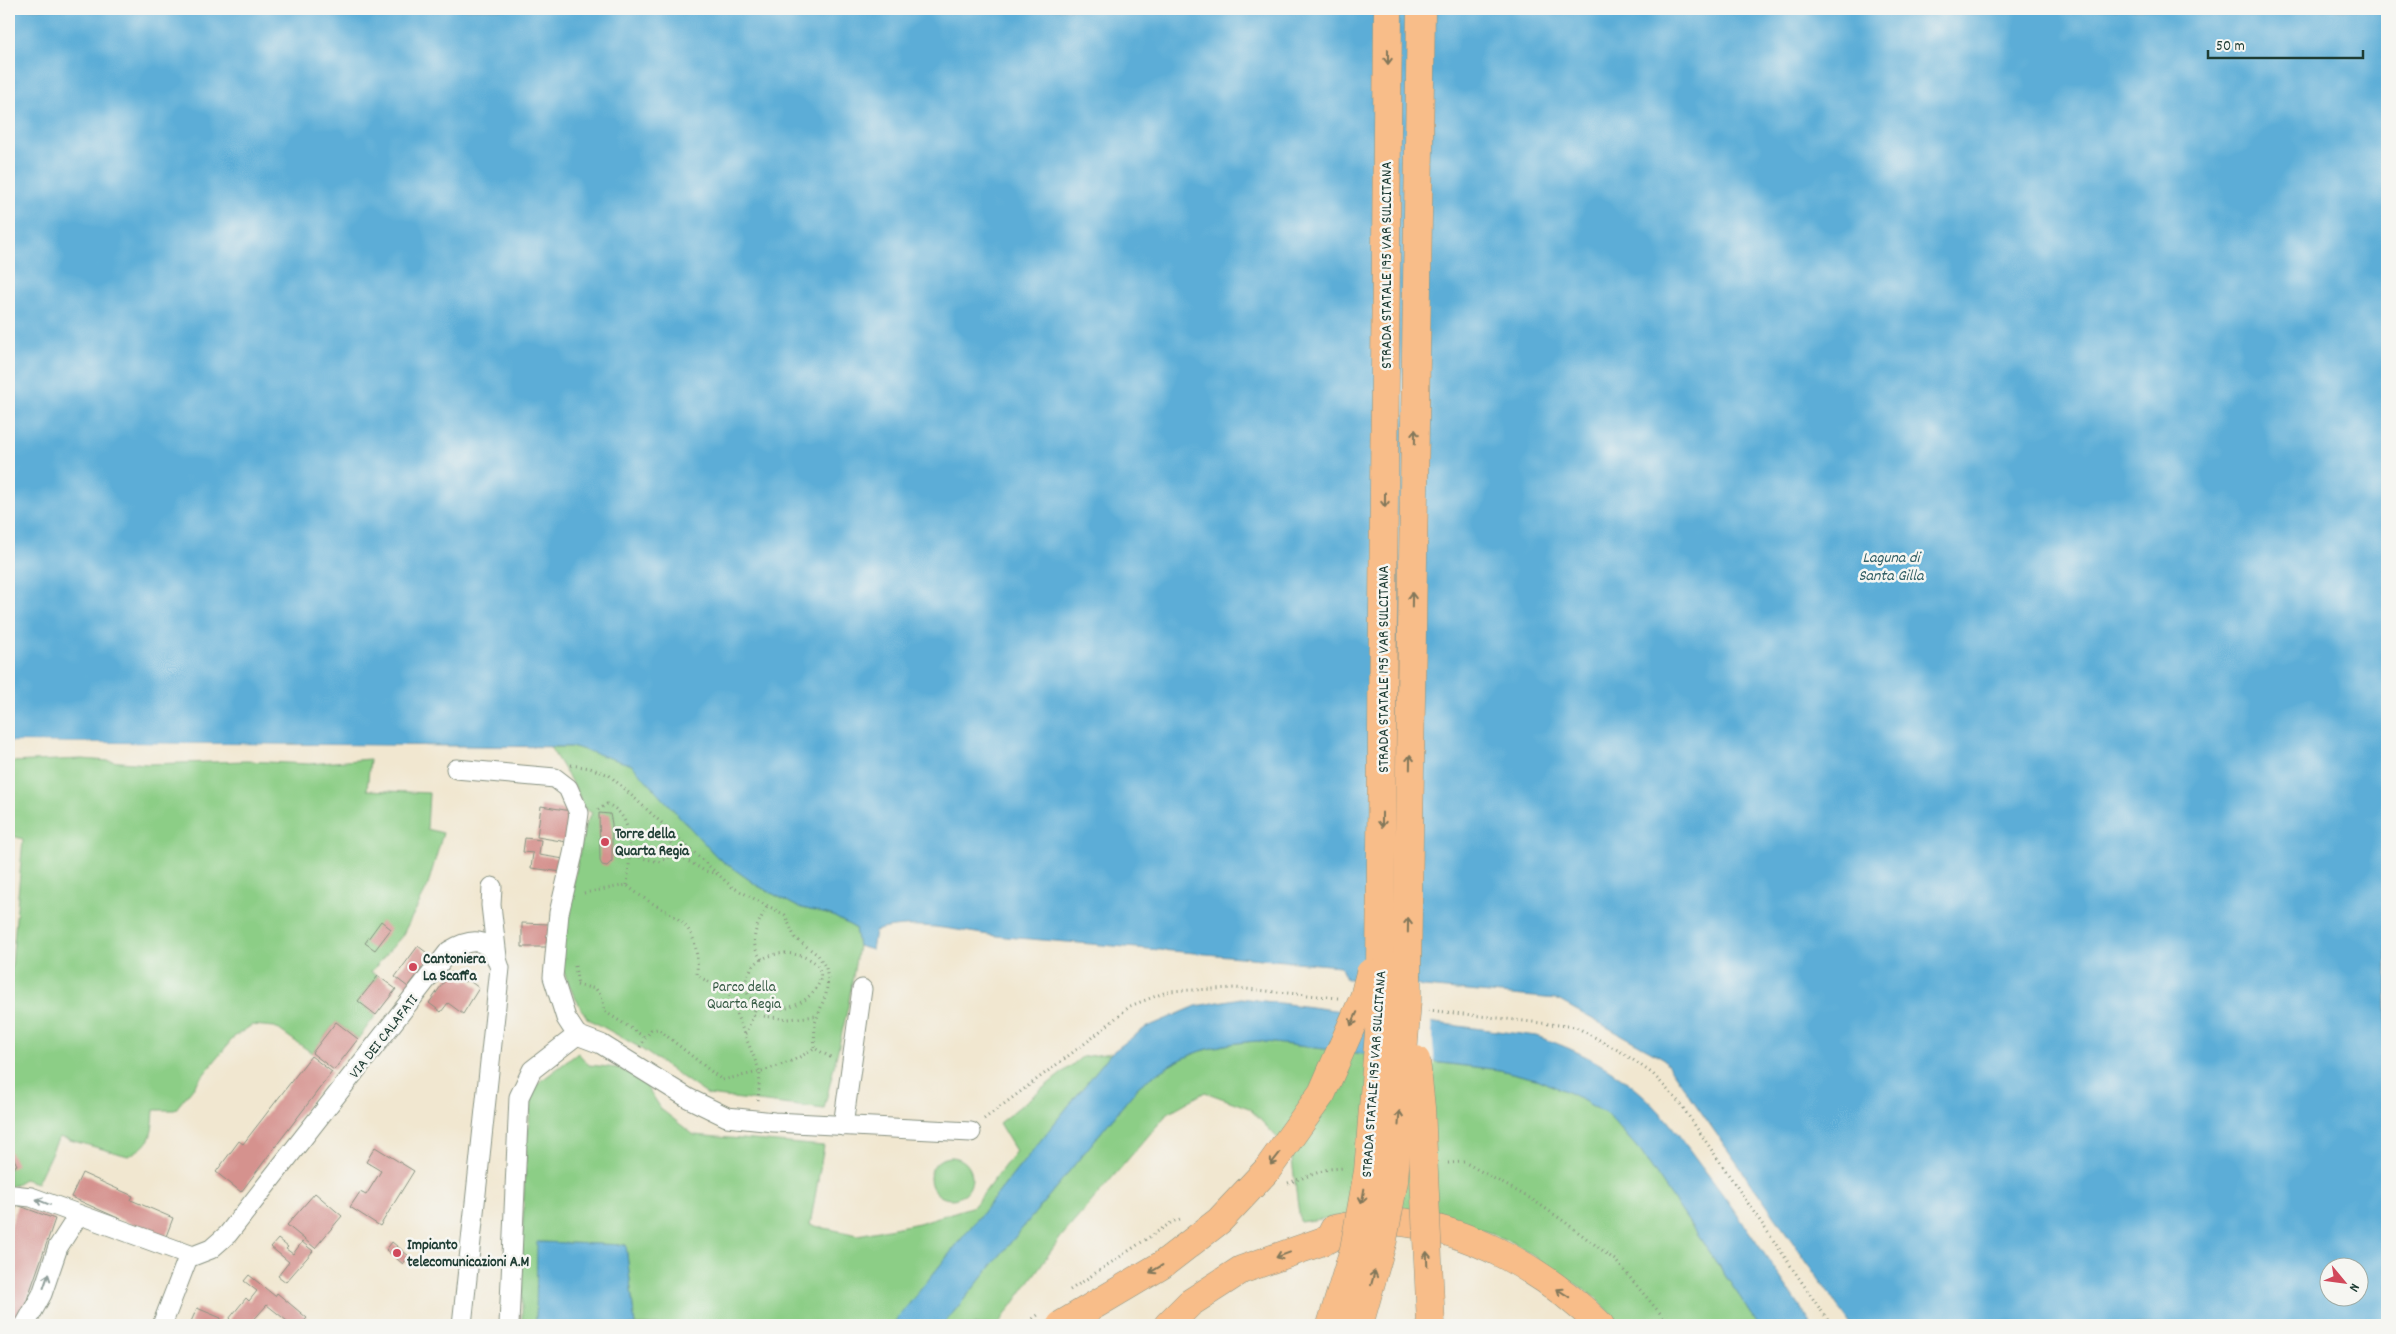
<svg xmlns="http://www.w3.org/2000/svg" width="2396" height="1334" font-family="Dekko,sans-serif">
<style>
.green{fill:#8cce86;stroke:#56865d}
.water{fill:#5cadd7;stroke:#3e7586;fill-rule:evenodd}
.pier{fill:#f1e7d0}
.building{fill:#d5928e}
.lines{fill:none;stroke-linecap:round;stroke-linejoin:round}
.minor-casing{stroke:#889282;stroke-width:21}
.trunk-casing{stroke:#889282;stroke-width:29}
.path{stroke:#889282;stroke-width:3;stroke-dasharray:1 4;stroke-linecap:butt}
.minor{stroke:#fff;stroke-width:19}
.trunk{stroke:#f8bd89;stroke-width:28}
.trunk-bridge-casing{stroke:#889282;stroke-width:29;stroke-linecap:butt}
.trunk-bridge{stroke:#f8bd89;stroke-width:28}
.oneway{stroke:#81775a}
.oneway2{stroke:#8f9e9a}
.poi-dot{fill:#d1495b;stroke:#f6f6f2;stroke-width:2}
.labels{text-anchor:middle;stroke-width:5;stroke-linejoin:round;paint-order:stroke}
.street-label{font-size:15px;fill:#1f3d34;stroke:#f6f6f2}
.poi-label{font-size:15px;font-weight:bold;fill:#1f3d34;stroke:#f6f6f2;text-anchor:start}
.park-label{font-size:15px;fill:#355a44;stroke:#f6f6f2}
.water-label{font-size:16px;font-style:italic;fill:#315f65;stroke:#f6f6f2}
</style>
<rect width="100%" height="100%" fill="#f6f6f2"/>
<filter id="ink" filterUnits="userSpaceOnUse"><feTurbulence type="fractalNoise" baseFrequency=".02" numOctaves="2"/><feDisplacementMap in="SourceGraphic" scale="10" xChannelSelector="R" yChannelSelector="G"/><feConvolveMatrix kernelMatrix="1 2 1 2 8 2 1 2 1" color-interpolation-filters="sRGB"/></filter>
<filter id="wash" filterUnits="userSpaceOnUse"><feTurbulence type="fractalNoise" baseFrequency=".0096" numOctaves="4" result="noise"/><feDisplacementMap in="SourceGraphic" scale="20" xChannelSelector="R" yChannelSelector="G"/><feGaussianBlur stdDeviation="1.12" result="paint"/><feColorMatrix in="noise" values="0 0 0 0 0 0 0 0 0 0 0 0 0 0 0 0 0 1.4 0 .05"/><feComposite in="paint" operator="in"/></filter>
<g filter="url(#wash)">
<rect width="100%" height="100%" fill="#f1e7d0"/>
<g class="green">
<path d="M550,747H575L632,764L717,857L758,886L798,907L831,915L855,928L858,946L848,1007L824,1109L708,1095L637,1046L587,1018L573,994L562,968L560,950L585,825L592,813L584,808L576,789Z"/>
<path d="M82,759L148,764L246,761L309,764L370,759L367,790L429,793L427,829L443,833L427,888L402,936L371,972L378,976L358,1001L376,1015L358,1039L336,1022L312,1053L275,1027L252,1025L234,1037L175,1110H154C152,1136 153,1143 128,1156L59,1137L37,1183L24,1179L9,1188V998L23,839L9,835V762Z"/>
<path d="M1257,1041L1500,1070L1536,1079L1572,1094L1608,1115L1641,1152L1759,1325H1622L1594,1296L1513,1243L1449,1216L1402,1208L1300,1222L1291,1152L1249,1108L1205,1092L1168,1113L1061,1237L998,1325H943L1139,1086C1180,1056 1205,1045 1257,1041Z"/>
<path d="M578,1053L589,1065L618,1068L642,1079L662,1110L694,1135L824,1146L810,1225L858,1235L919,1223L974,1206L1016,1151L999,1123L1082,1057L1111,1053L892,1325H635L626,1245L538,1242L536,1325H522C522,1246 522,1165 533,1087Z"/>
<circle cx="951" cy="1178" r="21"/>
</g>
<g class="water">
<path d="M9,9H2387V1325H1851L1663,1058L1556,999L1424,987L1391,979H1346L1340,966C1229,956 1118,946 1006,937C963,933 917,918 875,931L872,950L858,946L855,928L831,915L798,907L758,886L717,857L632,765L575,747L9,742ZM2328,1266H2358V1296H2328Z"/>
<path d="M1241,998L1536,1036C1576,1049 1613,1068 1644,1096C1666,1116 1683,1141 1700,1164C1740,1216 1776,1271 1812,1325H1759L1641,1152L1608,1115L1572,1094L1536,1079L1500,1070L1257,1041C1205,1045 1180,1056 1139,1086L943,1325H892L1111,1053L1145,1028L1196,1006Z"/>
<path d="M537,1242L626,1245L635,1325H536Z"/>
</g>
<g class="pier">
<path d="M9,742L425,746L423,748L9,744Z"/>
<path d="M1373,1014L1431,1021L1435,1065L1373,1058Z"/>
</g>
<g id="blocks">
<g class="building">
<path d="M541,806L571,811L567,842L537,837Z"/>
<path d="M599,813L610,814L612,824V861L607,866L602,865L600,861Z"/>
<path d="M525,838L541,840L539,855L564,859L562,872L531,868L533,853L523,852Z"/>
<path d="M381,921L391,929L375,950L365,943Z"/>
<path d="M522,923L549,924L548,947H522Z"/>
<path d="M418,946L431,956L408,987L395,977Z"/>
<path d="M451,972L465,982L467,979L479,988L463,1014L448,1003L441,1012L429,1003Z"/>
<path d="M378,976L396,989L376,1015L358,1001Z"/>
<path d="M336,1022L358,1039L334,1070L312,1053Z"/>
<path d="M311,1056L332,1072L241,1192L216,1172L239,1141L243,1144Z"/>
<path d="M375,1147L414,1171L380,1226L350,1207L360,1192L366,1195L381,1171L366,1162Z"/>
<path d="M9,1149L17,1165L11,1169L9,1165Z"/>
<path d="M82,1173L133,1196L131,1200L173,1218L165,1239L71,1197Z"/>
<path d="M315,1193L342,1216L315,1248L287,1225Z"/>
<path d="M17,1205L55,1219L19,1323L9,1322V1232Z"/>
<path d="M278,1239L288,1247L286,1249L293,1254L302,1242L313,1251L286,1282L278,1276L289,1262L271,1247Z"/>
<path d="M392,1242L409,1256L403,1264L386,1250Z"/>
<path d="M249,1275L275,1296L277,1293L307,1318L301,1325H292L267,1305L249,1325H236L229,1319L246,1298L249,1301L257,1291L244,1281Z"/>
<path d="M197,1308L221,1318L218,1325L190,1324Z"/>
</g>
</g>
</g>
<g filter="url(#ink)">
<use href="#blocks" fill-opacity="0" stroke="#889282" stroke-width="1"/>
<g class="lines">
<g class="minor-casing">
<g id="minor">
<path d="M456,769L555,778L568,788L579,813L573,854L559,913L553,977L566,1018L577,1035L532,1070L519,1097L509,1325"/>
<path d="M492,887L491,905L497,957"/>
<path d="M577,1035L601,1044L688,1098L727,1117L774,1122L971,1132"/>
<path d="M843,1126L862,989"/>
<path d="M9,1199L13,1195L31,1197L193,1256L211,1249L228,1234L449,951C475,935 491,939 500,968L462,1325"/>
<path d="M25,1325L42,1294L58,1247L78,1216"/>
<path d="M162,1325L189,1255"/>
</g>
</g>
<g class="trunk-casing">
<g id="trunk">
<path d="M1380,973L1388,9"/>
<path d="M1407,974L1421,9"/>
<path d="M1168,1325L1190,1303L1241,1270L1329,1239L1334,1229C1352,1226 1373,1220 1391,1221C1469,1227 1545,1271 1600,1325"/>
</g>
</g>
<g class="path">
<path d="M571,765L590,768L609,775L732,887L785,915L795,938L818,955L826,968L828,980L826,994L815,1023L814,1048"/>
<path d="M598,810L607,804C629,814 629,833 630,855"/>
<path d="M676,854L705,871L718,874"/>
<path d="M627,885L630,855L659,862L676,854L668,837L667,826"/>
<path d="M584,893L627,885C664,919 701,910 697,975L728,994L760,1072L758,1102"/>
<path d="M785,953C862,960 796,1030 756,1003C738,991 746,968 762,959C769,955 777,954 785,953Z"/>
<path d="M762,959C747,943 757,924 767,907"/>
<path d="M575,966L578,985"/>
<path d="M577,985L596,989L603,999L604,1011L646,1038"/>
<path d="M1428,1010L1576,1027L1623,1053L1653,1074L1679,1102L1831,1325"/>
<path d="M754,1015L788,1019L817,1016"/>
<path d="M745,1034L752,1019L757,1003"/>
<path d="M640,1047L651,1030L658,1029L722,1080C751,1074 791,1066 814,1048L832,1058"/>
<path d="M984,1119L1092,1038L1130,1006L1169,991L1236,988L1338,998"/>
<path d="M1448,1163L1464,1162L1533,1200L1565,1222L1615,1260L1670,1325"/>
<path d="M1288,1183L1328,1169L1344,1168"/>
<path d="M1070,1290L1172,1222L1180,1219"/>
<path d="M1025,1325L1039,1314"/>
</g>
<use href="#minor" class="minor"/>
<use href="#trunk" class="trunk"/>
<g class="trunk-bridge-casing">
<g id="trunk-bridge">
<path d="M1416,1060L1421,1108L1431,1325"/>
<path d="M1061,1325L1162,1265L1219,1221L1267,1170L1322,1093L1364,997L1370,973"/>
<path d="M1331,1325L1354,1249L1368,1171L1380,1019V973"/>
<path d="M1359,1325L1383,1240L1394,1181L1407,1000V974"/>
</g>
</g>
<use href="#trunk-bridge" class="trunk-bridge"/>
</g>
<defs><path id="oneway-shaft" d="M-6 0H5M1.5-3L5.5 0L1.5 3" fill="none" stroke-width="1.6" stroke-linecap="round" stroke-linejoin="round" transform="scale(1.25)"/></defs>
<g class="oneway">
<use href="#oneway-shaft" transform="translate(1388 57) rotate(90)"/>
<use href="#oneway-shaft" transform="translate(1415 437) rotate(-89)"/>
<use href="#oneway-shaft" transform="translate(1385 500) rotate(90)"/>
<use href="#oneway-shaft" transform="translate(1412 600) rotate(-89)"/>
<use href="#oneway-shaft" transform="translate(1410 762) rotate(-89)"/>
<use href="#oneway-shaft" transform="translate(1382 820) rotate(90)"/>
<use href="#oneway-shaft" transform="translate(1408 925) rotate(-89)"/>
<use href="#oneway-shaft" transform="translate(1354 1019) rotate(115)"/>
<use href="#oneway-shaft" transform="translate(1399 1118) rotate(-86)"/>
<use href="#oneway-shaft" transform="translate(1275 1159) rotate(128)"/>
<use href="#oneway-shaft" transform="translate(1363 1196) rotate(100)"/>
<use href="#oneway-shaft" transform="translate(1283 1255) rotate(160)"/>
<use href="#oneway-shaft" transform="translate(1427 1259) rotate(-92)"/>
<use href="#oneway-shaft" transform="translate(1156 1269) rotate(149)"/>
<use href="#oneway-shaft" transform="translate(1373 1278) rotate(-75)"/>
<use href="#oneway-shaft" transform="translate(1563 1293) rotate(-146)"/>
</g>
<g class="oneway2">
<use href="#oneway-shaft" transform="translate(43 1202) rotate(-158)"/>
<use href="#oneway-shaft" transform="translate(46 1281) rotate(-71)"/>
</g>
</g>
<g class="poi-dot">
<circle cx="605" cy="842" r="5"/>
<circle cx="413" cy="967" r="5"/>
<circle cx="397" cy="1253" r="5"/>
</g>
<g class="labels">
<g class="street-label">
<text transform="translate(1386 265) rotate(-90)" y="5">STRADA STATALE 195 VAR SULCITANA</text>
<text transform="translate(1383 669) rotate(-90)" y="5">STRADA STATALE 195 VAR SULCITANA</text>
<text transform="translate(383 1036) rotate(-52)" y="5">VIA DEI CALAFATI</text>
<text transform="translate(1373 1074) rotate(-86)" y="5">STRADA STATALE 195 VAR SULCITANA</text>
</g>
<g class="poi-label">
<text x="615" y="838">Torre della<tspan x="615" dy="17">Quarta Regia</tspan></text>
<text x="423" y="963">Cantoniera<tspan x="423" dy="17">La Scaffa</tspan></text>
<text x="407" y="1249">Impianto<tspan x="407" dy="17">telecomunicazioni A.M</tspan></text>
</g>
<g class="park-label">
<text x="744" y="991">Parco della<tspan x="744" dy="17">Quarta Regia</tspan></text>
</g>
<g class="water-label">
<text x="1891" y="562">Laguna di<tspan x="1891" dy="18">Santa Gilla</tspan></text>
</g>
</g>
<rect width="2396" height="1334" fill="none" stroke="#f6f6f2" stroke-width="30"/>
<g transform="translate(2344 1282) rotate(119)"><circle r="24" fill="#f6f6f2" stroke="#a0aca6"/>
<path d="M0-4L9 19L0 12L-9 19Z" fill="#d1495b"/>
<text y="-8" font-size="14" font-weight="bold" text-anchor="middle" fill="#1f3d34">N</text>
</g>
<path d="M2208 50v8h155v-8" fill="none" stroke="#1f3d34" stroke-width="2.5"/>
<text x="2216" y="50" font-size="15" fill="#1f3d34" stroke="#f6f6f2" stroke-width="4" paint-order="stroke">50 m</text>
</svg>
